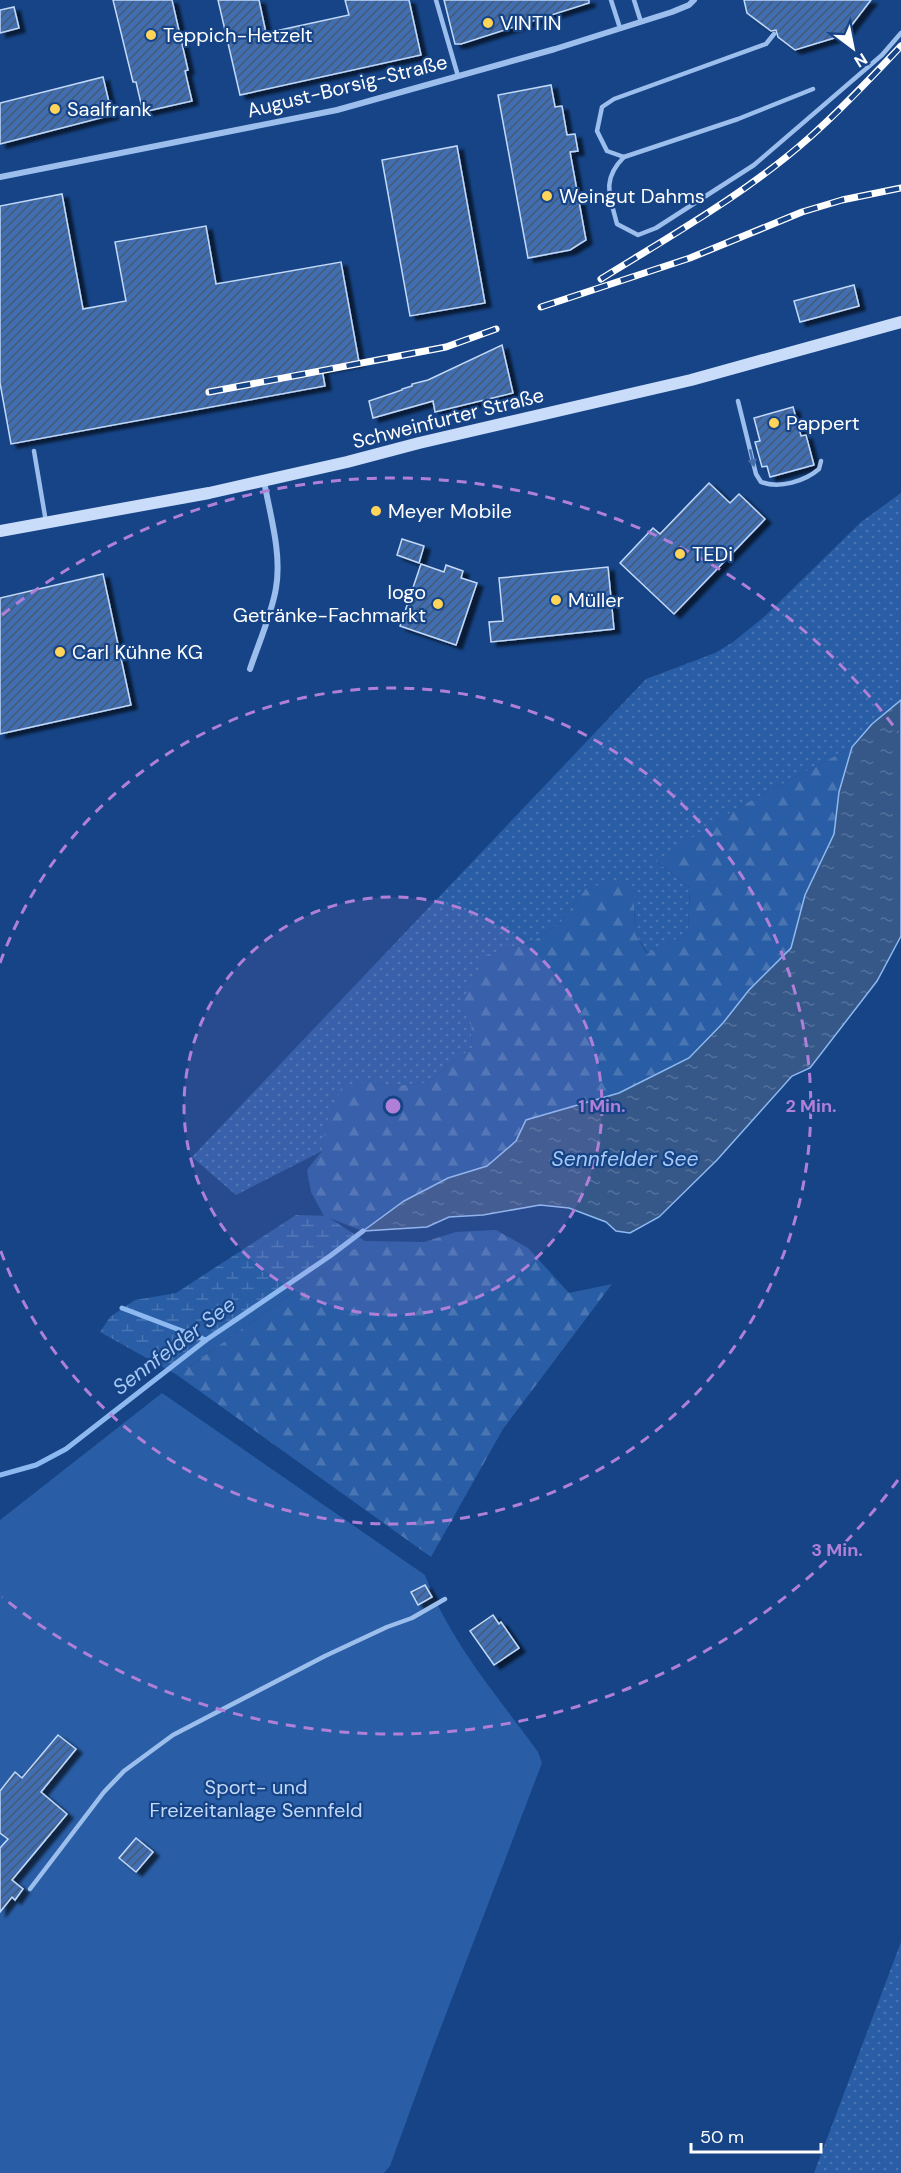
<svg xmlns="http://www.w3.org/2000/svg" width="901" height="2173" font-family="'DM Sans',sans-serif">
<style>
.grass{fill:url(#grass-dots)}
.forest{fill:url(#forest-firs)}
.wetland{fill:url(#wetland-marsh)}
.park{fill:#295da5}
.water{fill:url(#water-ripples);stroke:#8eb9f0;stroke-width:1.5}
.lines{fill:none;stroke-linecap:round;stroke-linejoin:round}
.stream{stroke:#8eb9f0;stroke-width:5}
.building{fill:url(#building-hatch);stroke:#c2d9fa;stroke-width:1.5;filter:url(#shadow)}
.lane{stroke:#9cbeed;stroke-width:4.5}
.street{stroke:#9cbeed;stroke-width:6}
.secondary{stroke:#c9dcfa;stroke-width:12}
.rail-casing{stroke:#fff;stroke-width:7}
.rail{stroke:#164486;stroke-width:4.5;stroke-dasharray:14;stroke-linecap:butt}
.oneway{fill:#456faa}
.ring{fill:none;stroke:#b080d9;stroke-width:3;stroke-dasharray:10 8}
.poi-dot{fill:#ffd458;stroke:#164486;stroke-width:2}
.labels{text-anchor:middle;stroke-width:4.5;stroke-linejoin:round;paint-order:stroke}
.poi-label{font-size:20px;fill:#fff;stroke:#164486;text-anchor:start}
.street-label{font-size:20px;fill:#fff;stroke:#164486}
.park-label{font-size:20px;fill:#c2d9fa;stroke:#164486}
.water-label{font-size:21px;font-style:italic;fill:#a7c9f5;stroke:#164486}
.centre{fill:#b080d9;stroke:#164486;stroke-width:3}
.ring-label{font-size:18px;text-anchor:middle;font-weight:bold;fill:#b080d9;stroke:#164486;stroke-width:4.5;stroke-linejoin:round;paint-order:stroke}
</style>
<defs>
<pattern id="grass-dots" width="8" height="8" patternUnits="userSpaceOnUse" patternTransform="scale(1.5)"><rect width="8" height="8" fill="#295da5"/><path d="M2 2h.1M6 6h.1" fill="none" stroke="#4975b2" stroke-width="1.8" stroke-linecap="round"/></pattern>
<pattern id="forest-firs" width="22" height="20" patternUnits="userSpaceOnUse" patternTransform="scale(1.5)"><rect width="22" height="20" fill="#295da5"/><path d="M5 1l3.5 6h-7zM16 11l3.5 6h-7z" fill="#4975b2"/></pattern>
<pattern id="wetland-marsh" width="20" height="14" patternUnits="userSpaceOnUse" patternTransform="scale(1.5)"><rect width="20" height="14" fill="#295da5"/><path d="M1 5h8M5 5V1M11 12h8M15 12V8" fill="none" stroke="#4975b2"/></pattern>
<pattern id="water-ripples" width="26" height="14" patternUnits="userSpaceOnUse" patternTransform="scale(1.5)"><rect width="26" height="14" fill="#365889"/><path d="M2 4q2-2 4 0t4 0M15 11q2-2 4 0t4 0" fill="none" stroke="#54719b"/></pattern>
<pattern id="building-hatch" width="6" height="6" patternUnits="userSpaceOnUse" patternTransform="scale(1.5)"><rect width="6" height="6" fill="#3f6eb0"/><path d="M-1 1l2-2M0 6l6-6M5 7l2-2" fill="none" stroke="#475a74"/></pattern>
<filter id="shadow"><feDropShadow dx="6" dy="4" stdDeviation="1.5" flood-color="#0009"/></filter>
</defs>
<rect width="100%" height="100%" fill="#164486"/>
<g class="grass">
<path d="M901,493V700L872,724L852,747L739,807L657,862L690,888L688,933L648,954L635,933L634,896L587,887L561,922L532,942L485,955L471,1020L472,1048L426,1083L393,1086L367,1081L326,1123L322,1151L236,1195L192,1157L646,679L715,653L733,642L764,617L861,522Z"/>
<path d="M901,1942V2173H814Z"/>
</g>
<g class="forest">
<path d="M852,747L839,792L834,834L805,895L791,948L749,990L723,1023L689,1058L619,1093L526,1120L516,1141L487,1166L448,1178L404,1201L363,1231L324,1216L311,1192L307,1170L322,1151L326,1123L341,1088L367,1081L393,1086L426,1083L472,1048L471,1020L462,1004L485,955L532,942L561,922L587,887L624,881L634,896L635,933L647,954L688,933L690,888L656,861L739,807Z"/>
<path d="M496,1230L528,1248L569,1293L612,1284L503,1429L431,1557L177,1375L365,1241L424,1242L456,1232Z"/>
</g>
<path class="wetland" d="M296,1215L326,1216L365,1241L177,1375L100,1332L110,1317L135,1300L176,1293Z"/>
<path class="park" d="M162,1393L425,1575C449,1641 497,1695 538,1752L542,1763L433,2048L390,2166L384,2173H0V1520Z"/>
<path class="water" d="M901,700V936L877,981L810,1068L792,1076L717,1160L659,1217L630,1233L616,1231L606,1222L569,1208L540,1205L483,1215L449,1217L427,1227L363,1231L404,1201L448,1178L487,1166L516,1141L526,1120L619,1093L689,1058L723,1023L749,990L791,948L805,895L834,834L839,792L852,747L872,724Z"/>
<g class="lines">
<g class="stream">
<path d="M122,1308L206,1340"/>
<path d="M0,1475L36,1465L66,1449L206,1340L330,1256L363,1231"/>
</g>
</g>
<g class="building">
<path d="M113,0H172L188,70L185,71L192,101L143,112L136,82H133Z"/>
<path d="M218,0H259L266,33L349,15L345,0H409L421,55L240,95Z"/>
<path d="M444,0H589V3L461,44H455Z"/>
<path d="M744,0H871L844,35L795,50L778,37L776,30L771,31L747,13Z"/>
<path d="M14,7L19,28L0,33V10Z"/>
<path d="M103,77L112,115L0,144V103Z"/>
<path d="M551,85L555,107L562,106L567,135L575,134L578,151L570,152L586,240L570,250L528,258L498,95Z"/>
<path d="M457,146L485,303L410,316L382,160Z"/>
<path d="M62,194L83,309L126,301L115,242L206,226L216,284L341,262L359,362L322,369L325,386L11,444L0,383V206Z"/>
<path d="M854,285L859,306L800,322L794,301Z"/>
<path d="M502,345L513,393L435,412L433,401L373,418L369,401L402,390V389L412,386V384L428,380Z"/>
<path d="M793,407L801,436L806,435L814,465L770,477L767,466L762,467L755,442L760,441L754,418Z"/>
<path d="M709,483L730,503L739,494L765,519L674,614L620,563L653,528L660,534Z"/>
<path d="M402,539L424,546L419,563L397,555Z"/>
<path d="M421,564L444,572L446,565L463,571L461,578L477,583L456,645L400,626Z"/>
<path d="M608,567L614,629L491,642L489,622L503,621L499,578Z"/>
<path d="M103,574L131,705L0,734V598Z"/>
<path d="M425,1585L432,1597L418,1605L411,1592Z"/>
<path d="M493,1615L499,1624L501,1622L519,1648L494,1665L470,1631Z"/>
<path d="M58,1735L76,1749L41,1792L67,1814L12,1880L23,1889L15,1900L12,1897L0,1912V1848L8,1839L0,1833V1791L15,1772L22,1778Z"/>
<path d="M136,1838L153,1852L136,1872L119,1858Z"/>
</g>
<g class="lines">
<g class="lane">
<path d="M436,0L458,76"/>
<path d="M611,0L620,28"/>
<path d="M634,0L641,22"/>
<path d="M774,34L766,44L614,99L602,107L597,131L607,151L624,157L738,119L813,89"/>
<path d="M624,157C601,180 610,196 617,224L638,235L656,228L754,165L882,55L901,33"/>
<path d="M738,401L756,474L761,482C780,489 805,481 819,469L821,461"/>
<path d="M34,451L46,522"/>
<path d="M30,1889L104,1792L124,1771L173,1735L325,1656L387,1627L412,1618L445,1599"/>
</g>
<g class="street">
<path d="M0,177L337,110L555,49L672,12L689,5L694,0"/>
<path d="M250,669C258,645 272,613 276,588C282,553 270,515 264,481"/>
</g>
<path class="secondary" d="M0,531L209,493L347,462L419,443L691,380L901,322"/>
<g class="rail-casing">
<g id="rail">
<path d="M601,279C672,235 747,193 810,137C842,109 872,77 901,46"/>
<path d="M541,307L690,258L802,212L842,200L901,188"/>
<path d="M209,392L446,347L496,329"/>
</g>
</g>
<use href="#rail" class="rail"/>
</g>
<defs><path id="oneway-solid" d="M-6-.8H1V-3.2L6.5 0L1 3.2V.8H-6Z" transform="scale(1.5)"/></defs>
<use class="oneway" href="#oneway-solid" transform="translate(752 458) rotate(77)"/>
<circle cx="393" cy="1106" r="209" fill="#b080d9" fill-opacity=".12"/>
<g class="ring">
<circle cx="393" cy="1106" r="209"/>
<path d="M0 963A418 418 0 1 1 0 1249"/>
<path d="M898 1480A628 628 0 0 1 2 1597M2 615A628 628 0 0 1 898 732"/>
</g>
<g class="poi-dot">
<circle cx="488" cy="23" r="6"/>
<circle cx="151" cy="35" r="6"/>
<circle cx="55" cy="109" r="6"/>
<circle cx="547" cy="196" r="6"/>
<circle cx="774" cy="423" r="6"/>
<circle cx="376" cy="511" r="6"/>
<circle cx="680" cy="554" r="6"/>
<circle cx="556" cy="600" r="6"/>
<circle cx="438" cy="604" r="6"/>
<circle cx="60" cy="652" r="6"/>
</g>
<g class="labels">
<g class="poi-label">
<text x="500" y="30">VINTIN</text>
<text x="163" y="42">Teppich-Hetzelt</text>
<text x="67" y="116">Saalfrank</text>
<text x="559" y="203">Weingut Dahms</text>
<text x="786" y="430">Pappert</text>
<text x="388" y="518">Meyer Mobile</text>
<text x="692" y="561">TEDi</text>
<text x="426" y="599" text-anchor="end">logo<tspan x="426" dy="23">Getränke-Fachmarkt</tspan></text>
<text x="568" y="607">Müller</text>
<text x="72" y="659">Carl Kühne KG</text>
</g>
<g class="street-label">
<text transform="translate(347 86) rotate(-14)" y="7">August-Borsig-Straße</text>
<text transform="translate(448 418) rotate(-14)" y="7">Schweinfurter Straße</text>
</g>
<g class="park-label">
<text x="256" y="1794">Sport- und<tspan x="256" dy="23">Freizeitanlage Sennfeld</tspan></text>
</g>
<g class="water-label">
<text x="625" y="1166">Sennfelder See</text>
<text transform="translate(174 1346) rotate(-37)" y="7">Sennfelder See</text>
</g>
</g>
<circle cx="393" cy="1106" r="9" class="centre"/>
<g class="ring-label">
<text x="602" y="1112">1 Min.</text>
<text x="811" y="1112">2 Min.</text>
<text x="837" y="1556">3 Min.</text>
</g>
<g transform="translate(853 48) rotate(148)" stroke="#164486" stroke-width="4.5" paint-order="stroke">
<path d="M0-4.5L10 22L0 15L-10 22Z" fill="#ffffff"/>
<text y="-9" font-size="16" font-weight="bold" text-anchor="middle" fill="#ffffff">N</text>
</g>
<path d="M691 2143v9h130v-9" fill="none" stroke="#ffffff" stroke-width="3"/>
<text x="700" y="2143" font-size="18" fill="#ffffff" stroke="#164486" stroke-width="4.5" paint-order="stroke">50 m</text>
</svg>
